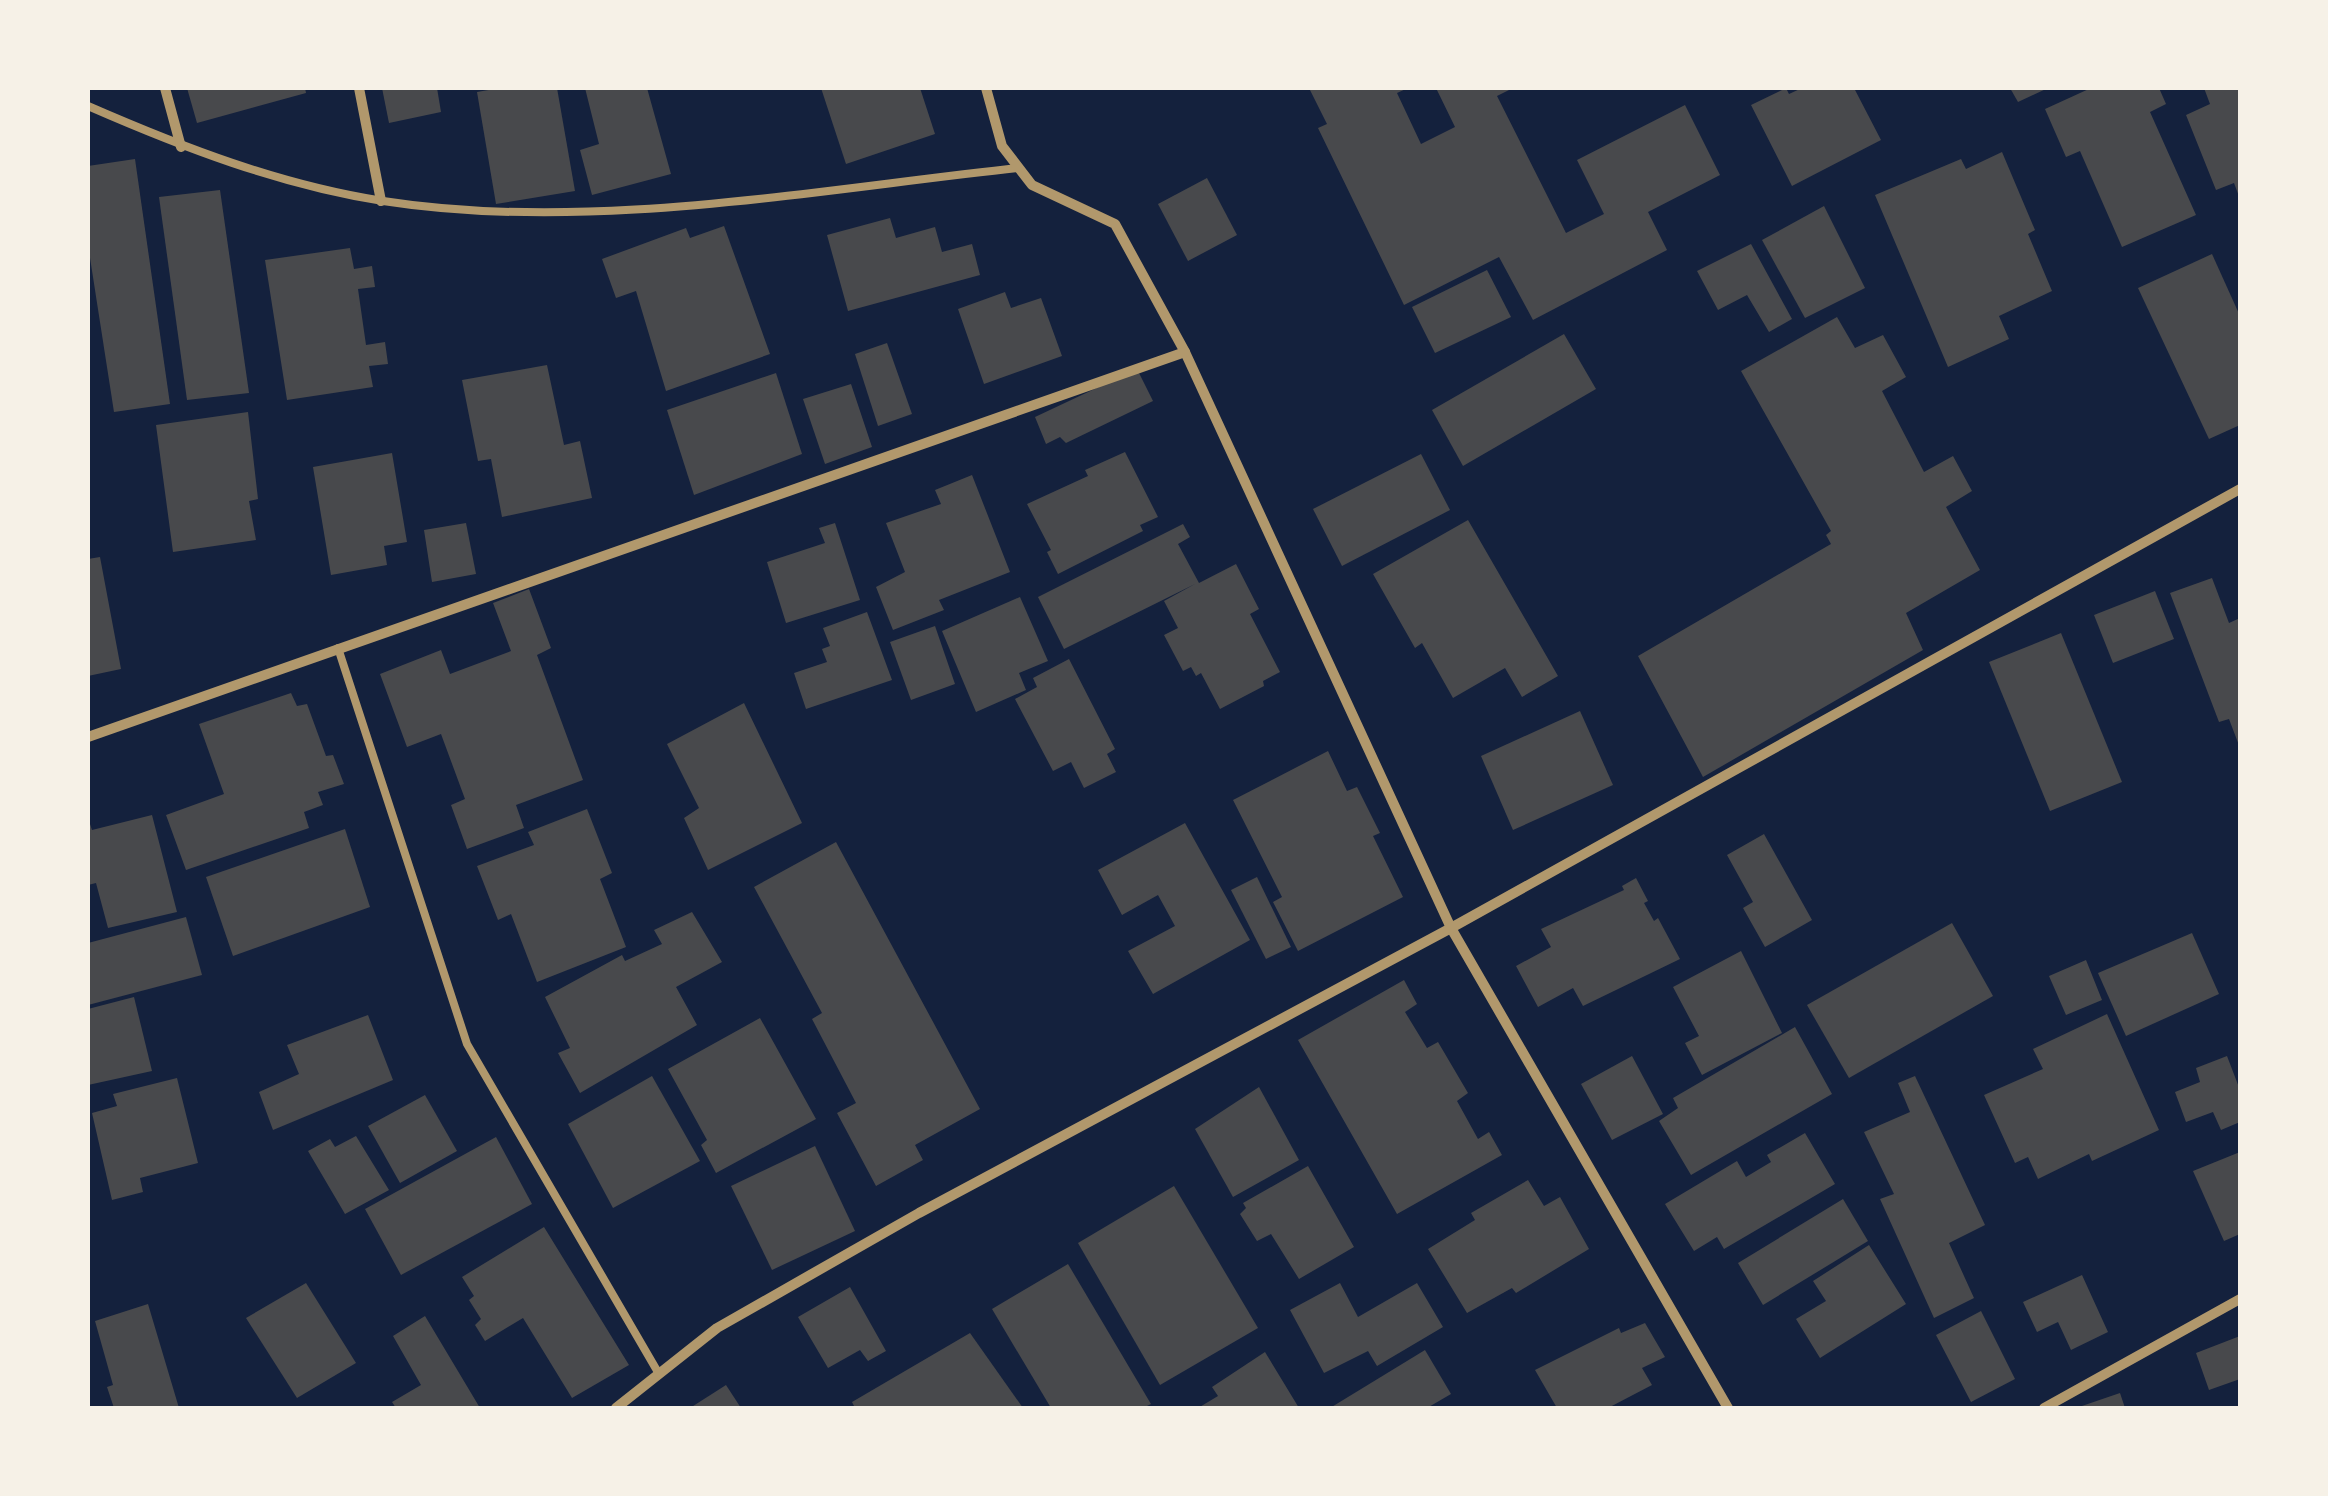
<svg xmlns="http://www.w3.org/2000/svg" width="2328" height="1496" font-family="'Golos Text',sans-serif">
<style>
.building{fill:#48494c}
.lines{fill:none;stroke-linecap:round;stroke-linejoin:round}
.service{stroke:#b1986c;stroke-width:8}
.minor{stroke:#b1986c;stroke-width:10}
</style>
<rect width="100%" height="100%" fill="#14213d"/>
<g class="building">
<path d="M187,88H305L306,93L197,123Z"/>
<path d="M382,88H437L441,112L389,123Z"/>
<path d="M500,88H557L575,191L496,204L477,92Z"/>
<path d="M585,88H647L671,174L592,195L580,150L599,144Z"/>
<path d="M821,88H920L935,134L846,164Z"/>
<path d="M1309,88H1408L1397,93L1421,144L1455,127L1436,88H1513L1497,96L1566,233L1604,214L1577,160L1685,105L1720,175L1648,212L1667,250L1533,320L1499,257L1404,305L1318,128L1327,124Z"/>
<path d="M1786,88L1789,94L1802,88H1854L1881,140L1792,186L1751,105Z"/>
<path d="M2010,88H2048L2018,102Z"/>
<path d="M2091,88H2159L2166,104L2150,112L2196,215L2122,247L2080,151L2066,157L2045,109Z"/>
<path d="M2204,88H2240V199L2234,183L2216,190L2186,115L2210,104Z"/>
<path d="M2002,152L2035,230L2028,234L2052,291L1999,316L2009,339L1948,367L1875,195L1961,159L1966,169Z"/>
<path d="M135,159L170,404L114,412L88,245V166Z"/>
<path d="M1207,178L1237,235L1188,261L1158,204Z"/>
<path d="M220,190L249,393L187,400L159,197Z"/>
<path d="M1824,206L1865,288L1805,318L1762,240Z"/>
<path d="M890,218L896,238L935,227L942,252L972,244L980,275L848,311L827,235Z"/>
<path d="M724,226L770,354L666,391L636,291L616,298L602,259L686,228L690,238Z"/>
<path d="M1751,244L1792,319L1769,332L1747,295L1718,310L1697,271Z"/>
<path d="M350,248L354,269L372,266L375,287L358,289L366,345L385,342L388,364L369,366L373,387L287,400L265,260Z"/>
<path d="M2212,254L2240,316V425L2209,439L2138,288Z"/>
<path d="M1487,270L1511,317L1435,353L1412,307Z"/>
<path d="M1005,292L1011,308L1041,298L1062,356L984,384L958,309Z"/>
<path d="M1837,317L1855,348L1883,335L1906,377L1882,391L1924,472L1953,456L1972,491L1946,507L1980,570L1906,613L1923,650L1703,777L1638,656L1831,544L1826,535L1831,531L1741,371Z"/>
<path d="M1564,334L1596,389L1463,466L1432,410Z"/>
<path d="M887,343L912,414L878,426L855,354Z"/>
<path d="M547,365L564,445L580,441L592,498L502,517L491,459L478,461L462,380Z"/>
<path d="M1137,369L1153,401L1066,443L1060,437L1046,444L1035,417Z"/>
<path d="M776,373L802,454L694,495L667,410Z"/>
<path d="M851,384L872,447L825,464L803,399Z"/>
<path d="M248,412L258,499L249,501L256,540L173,552L156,425Z"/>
<path d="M1125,452L1158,517L1140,525L1143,531L1058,574L1047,552L1051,550L1027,504L1088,476L1085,470Z"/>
<path d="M392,453L407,542L384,546L387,565L331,575L313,467Z"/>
<path d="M1421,454L1450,510L1342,566L1313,509Z"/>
<path d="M972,475L1010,572L939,600L944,610L893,630L876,587L905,572L886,523L941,504L935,490Z"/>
<path d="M1468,520L1558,676L1522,697L1505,668L1453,698L1422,643L1415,648L1373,574Z"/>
<path d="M466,523L476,574L432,582L424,530Z"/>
<path d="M835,523L860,600L786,623L767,562L825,543L819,528Z"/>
<path d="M1183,524L1190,537L1178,544L1199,583L1236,564L1259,609L1250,614L1280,672L1263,681L1264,686L1220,709L1201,673L1196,676L1191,667L1183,671L1164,635L1178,628L1164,601L1195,584L1064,649L1038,597Z"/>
<path d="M100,557L121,669L88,676V559Z"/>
<path d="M2212,578L2229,623L2240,618V748L2229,719L2219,722L2170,593Z"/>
<path d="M529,589L551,648L537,655L583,780L516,805L524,828L467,849L451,805L465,799L441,734L407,747L380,674L441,650L450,674L511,651L493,603Z"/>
<path d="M2155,591L2174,639L2113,663L2094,615Z"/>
<path d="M1020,597L1048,661L1019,673L1026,690L976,712L942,631Z"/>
<path d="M867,612L892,680L806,709L794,673L827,662L822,649L830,646L823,628Z"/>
<path d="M935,626L955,684L911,700L890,642Z"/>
<path d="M2061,633L2122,782L2050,811L1989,662Z"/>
<path d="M1069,659L1115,749L1107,754L1116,772L1084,788L1071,762L1053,771L1015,699L1037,687L1033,678Z"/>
<path d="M291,693L297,706L307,704L326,756L333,755L344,784L318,792L323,805L304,812L309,828L186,870L166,815L224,794L199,724Z"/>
<path d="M744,703L802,823L708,870L684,818L699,808L667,744Z"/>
<path d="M1580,711L1613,785L1513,830L1481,756Z"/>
<path d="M1328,751L1347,791L1357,787L1380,833L1373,836L1403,897L1298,951L1273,902L1282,897L1233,800Z"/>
<path d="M587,809L612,873L600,879L626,947L537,982L511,914L498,920L477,866L534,845L528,832Z"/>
<path d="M152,815L177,912L108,928L96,883L88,885V818L92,830Z"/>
<path d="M1185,823L1250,940L1153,994L1128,951L1175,926L1158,895L1122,915L1098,870Z"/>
<path d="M345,829L370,907L233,956L206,877Z"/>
<path d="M1764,834L1812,920L1765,947L1743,908L1753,902L1727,855Z"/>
<path d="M836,842L980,1109L915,1145L923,1160L876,1186L837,1113L856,1103L812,1019L822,1013L754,887Z"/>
<path d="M1257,877L1291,947L1266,959L1231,890Z"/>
<path d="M1636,878L1648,901L1644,903L1654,921L1658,918L1680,959L1583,1006L1573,988L1538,1007L1516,966L1551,947L1541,929L1624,890L1622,886Z"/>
<path d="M692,912L722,962L676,987L697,1025L580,1093L558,1053L570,1048L545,997L622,955L625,961L662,944L654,930Z"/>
<path d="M186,917L202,975L88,1005V943Z"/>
<path d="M1952,923L1993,996L1849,1078L1807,1005Z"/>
<path d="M2192,933L2219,994L2126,1036L2098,973Z"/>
<path d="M1741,951L1782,1033L1702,1075L1685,1043L1699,1036L1673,987Z"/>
<path d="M2086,960L2102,1000L2066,1015L2049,976Z"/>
<path d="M1404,980L1417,1004L1405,1012L1427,1048L1438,1042L1468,1093L1457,1101L1478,1139L1489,1132L1502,1155L1397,1214L1298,1040Z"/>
<path d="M134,997L152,1071L88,1085V1009Z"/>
<path d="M2107,1014L2159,1130L2092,1161L2089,1154L2038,1179L2028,1157L2015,1163L1984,1095L2043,1069L2033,1049Z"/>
<path d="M368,1015L393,1080L273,1130L259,1092L299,1074L287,1045Z"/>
<path d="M760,1018L816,1119L716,1173L701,1145L707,1140L668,1069Z"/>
<path d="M1795,1027L1832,1094L1691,1175L1659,1121L1678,1108L1673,1098Z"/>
<path d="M1632,1056L1663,1114L1612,1140L1581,1084Z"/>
<path d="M2227,1056L2240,1090V1122L2221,1130L2213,1112L2186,1122L2175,1092L2200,1082L2196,1068Z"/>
<path d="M652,1076L700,1161L613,1208L568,1124Z"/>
<path d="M1915,1076L1985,1225L1949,1243L1974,1298L1934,1318L1880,1199L1894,1194L1864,1132L1910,1112L1898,1083Z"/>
<path d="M177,1078L198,1163L140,1178L143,1192L112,1200L92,1113L117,1106L113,1094Z"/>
<path d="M1259,1087L1299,1160L1233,1197L1195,1129Z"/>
<path d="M425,1095L457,1151L400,1183L368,1126Z"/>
<path d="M1805,1133L1835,1184L1724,1249L1717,1237L1694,1251L1665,1204L1737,1161L1746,1177L1771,1162L1767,1155Z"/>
<path d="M356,1136L389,1190L345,1214L308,1151L330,1139L335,1147Z"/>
<path d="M496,1137L532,1204L401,1275L365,1209Z"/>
<path d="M815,1146L855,1231L772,1270L731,1186Z"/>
<path d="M2240,1152V1234L2224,1241L2193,1171Z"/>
<path d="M1308,1166L1354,1247L1299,1279L1271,1234L1257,1241L1240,1214L1246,1208L1243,1203Z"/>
<path d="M1528,1180L1544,1206L1560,1197L1589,1249L1516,1293L1512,1288L1467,1313L1428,1249L1475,1220L1471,1213Z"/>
<path d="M1174,1186L1258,1328L1160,1385L1078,1243Z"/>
<path d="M1843,1199L1868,1241L1763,1305L1738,1263Z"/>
<path d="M544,1227L629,1365L572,1398L523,1318L485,1341L475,1325L481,1319L469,1300L474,1296L462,1277Z"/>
<path d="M1869,1245L1906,1304L1820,1358L1796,1319L1826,1301L1813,1281Z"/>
<path d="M1068,1264L1151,1404L1143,1408H1051L992,1309Z"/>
<path d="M2082,1275L2108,1332L2071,1350L2058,1322L2037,1332L2023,1302Z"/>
<path d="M306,1283L356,1363L297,1398L246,1318Z"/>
<path d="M1340,1283L1358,1317L1417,1283L1443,1327L1377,1366L1368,1351L1324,1373L1290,1310Z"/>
<path d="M850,1287L886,1351L868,1361L860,1350L828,1368L798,1317Z"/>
<path d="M148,1304L179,1408H114L107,1387L113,1385L95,1321Z"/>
<path d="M1981,1311L2015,1379L1971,1402L1936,1335Z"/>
<path d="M425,1316L480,1408H396L392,1402L421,1385L393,1336Z"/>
<path d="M1645,1323L1665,1357L1642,1368L1652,1385L1608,1408H1557L1535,1370L1619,1328L1621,1333Z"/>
<path d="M970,1333L1023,1408H855L852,1402Z"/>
<path d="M2240,1336V1379L2209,1390L2196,1353Z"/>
<path d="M1425,1350L1451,1394L1427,1408H1330Z"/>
<path d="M1265,1352L1299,1408H1198L1218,1396L1212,1387Z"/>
<path d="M726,1385L741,1408H690Z"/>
<path d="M2120,1393L2125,1408H2076Z"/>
</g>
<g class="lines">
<g class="service">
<path d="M88,106C182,147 280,185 383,201C588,233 813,190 1018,168"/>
<path d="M338,648L467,1044L659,1374"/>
</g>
<g class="minor">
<path d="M165,88L181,147"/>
<path d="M359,88L381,201"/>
<path d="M986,88L1002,146L1032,185L1115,224L1185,352L1451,928L1728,1408"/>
<path d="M88,737L1185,352"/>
<path d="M616,1408L717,1328L919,1213L1451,928L2240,489"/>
<path d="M2044,1408L2240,1299"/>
</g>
</g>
<rect width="2328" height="1496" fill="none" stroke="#f6f1e7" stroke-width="180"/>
</svg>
